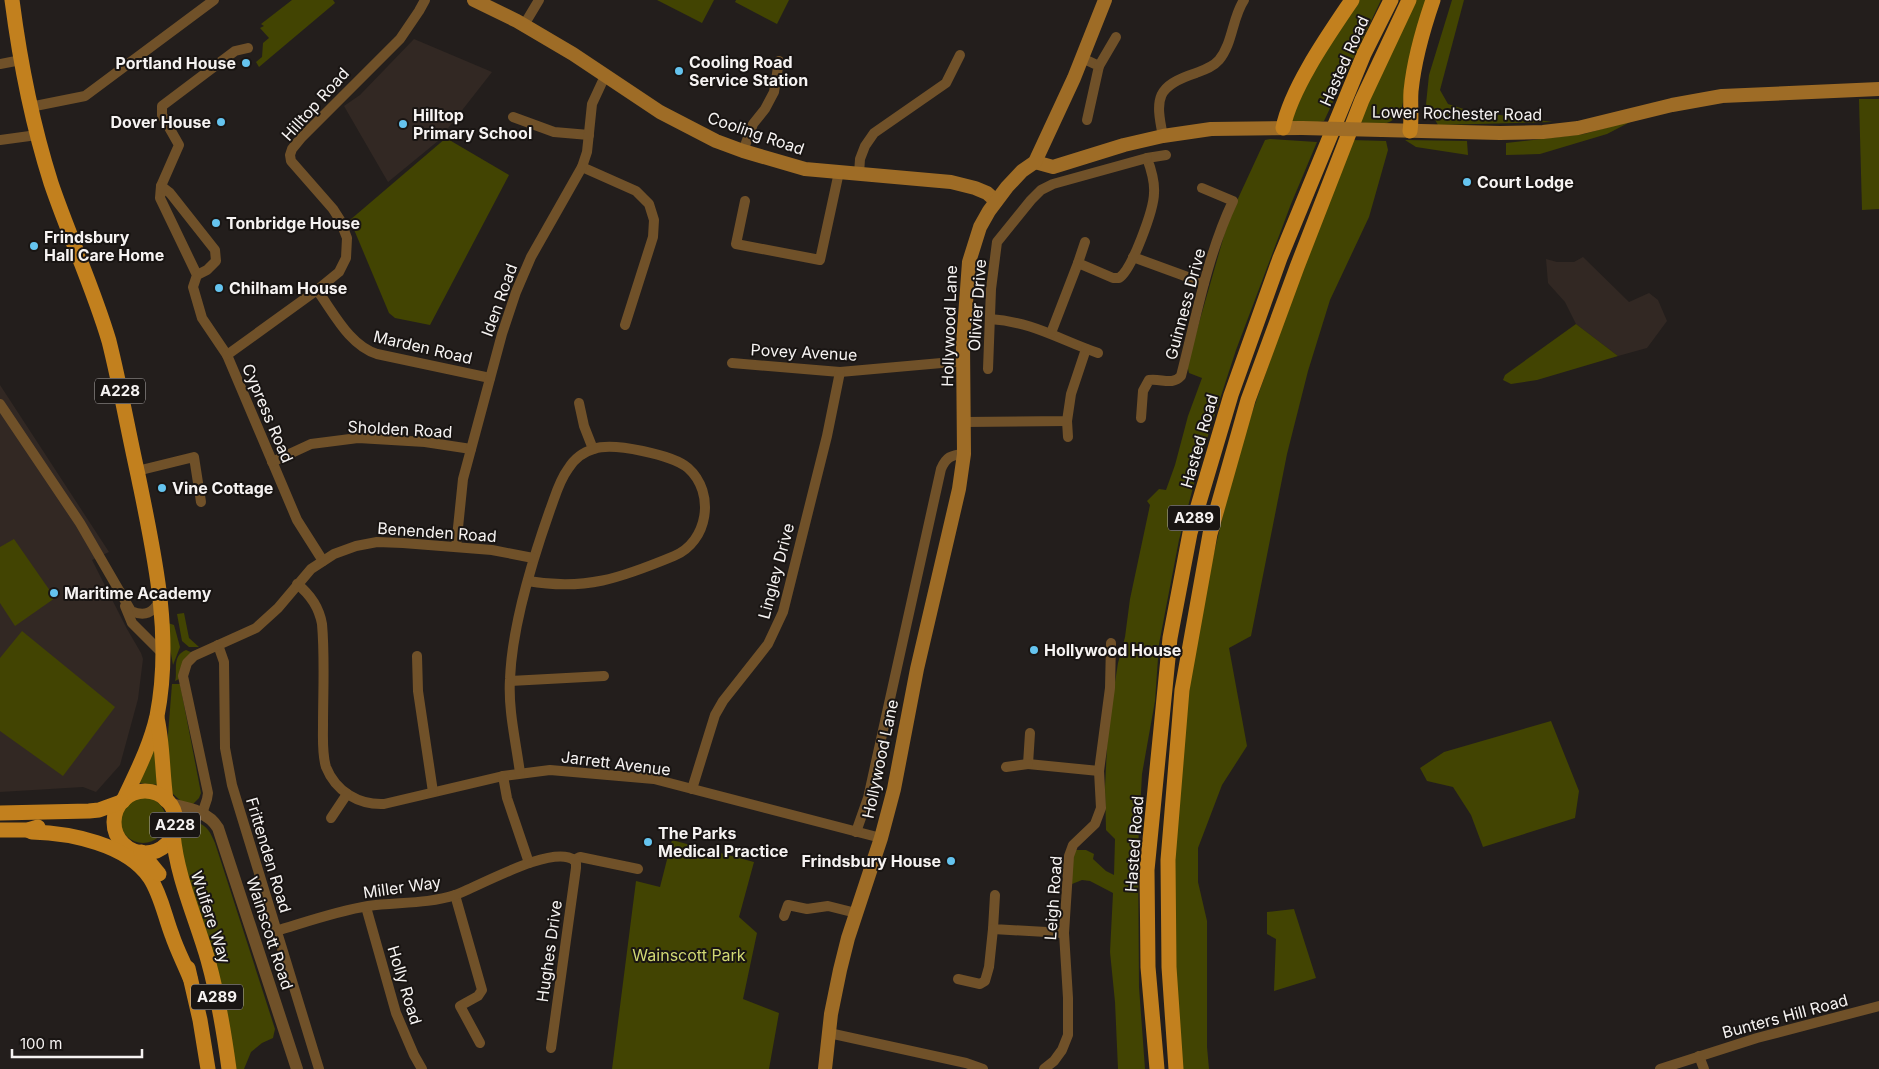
<svg xmlns="http://www.w3.org/2000/svg" width="1879" height="1069" font-family="Inter,sans-serif">
<style>
.built{fill:#322823}
.green{fill:#424402}
.lines{fill:none;stroke-linecap:round;stroke-linejoin:round}
.minor{stroke:#705129;stroke-width:10}
.tertiary{stroke:#705129;stroke-width:12}
.secondary{stroke:#9e6c26;stroke-width:14}
.primary{stroke:#c2801e;stroke-width:15}
.secondary-bridge{stroke:#9e6c26;stroke-width:14}
.poi-dot{fill:#65c4ef;stroke:#191513;stroke-width:2}
.labels{text-anchor:middle;stroke-width:4;stroke-linejoin:round;paint-order:stroke}
.shield{fill:#191513;stroke:#b4b0af;stroke-width:1}
.shield-label{font-size:15px;font-weight:bold;fill:#f6f3f2}
.street-label{font-size:16px;fill:#f6f3f2;stroke:#191513}
.poi-label{font-size:16px;font-weight:bold;fill:#f6f3f2;stroke:#191513;text-anchor:start}
.park-label{font-size:16px;fill:#d1d873;stroke:#191513}
</style>
<rect width="100%" height="100%" fill="#231e1c"/>
<g class="built">
<path d="M414,39L492,72L438,141L388,182L344,106L360,95Z"/>
<path d="M1583,257L1629,302L1649,293L1658,300L1667,321L1647,348L1618,356L1576,324L1565,302L1548,283L1546,259L1557,262H1574Z"/>
<path d="M0,385L109,552L92,560L127,629L141,653L143,659L138,699L120,765L96,792L83,787L0,792Z"/>
</g>
<g class="green">
<path d="M292,0H333L335,3L259,67L256,62L262,57L263,43L269,38L260,28L264,26L261,24Z"/>
<path d="M657,0H714L702,23Z"/>
<path d="M736,0H789L777,24L735,2Z"/>
<path d="M1355,0H1381L1324,121L1301,125L1293,123L1288,114Z"/>
<path d="M1415,0H1430L1416,45L1401,111C1389,129 1377,124 1358,122Z"/>
<path d="M1452,0H1464L1440,90L1448,104L1470,111L1553,122L1438,125L1426,104L1429,75Z"/>
<path d="M1859,99H1879V209L1862,210Z"/>
<path d="M1634,120L1607,134L1540,154L1506,155V143L1584,134Z"/>
<path d="M446,138L509,175L430,325L395,318L389,313L350,220Z"/>
<path d="M1270,139L1317,142L1291,204L1236,350L1202,454L1179,540L1159,644L1155,701L1142,774L1138,848L1139,987L1145,1069H1118L1115,1002L1110,952L1113,893L1090,881L1082,880L1072,884L1070,873L1075,850H1086L1094,854L1093,859L1106,871L1114,875L1115,839L1106,830L1105,787L1108,727L1118,663L1125,637L1130,599L1150,505L1147,501L1159,489L1166,490L1175,465L1188,416L1202,378L1189,373L1187,365L1229,218L1265,140Z"/>
<path d="M1351,140L1386,141L1388,150L1369,217L1330,300L1308,371L1287,454L1251,636L1229,648L1247,746L1222,785L1198,848V882L1207,921V1047L1209,1069H1179L1172,952L1173,848L1180,752L1198,619L1238,453L1309,249Z"/>
<path d="M1405,140L1467,141L1468,155L1416,147Z"/>
<path d="M1576,324L1618,356L1537,380L1511,384L1503,380L1505,375Z"/>
<path d="M14,539L55,598L15,626L0,603V547Z"/>
<path d="M184,613L189,638L199,647H189L182,641L177,614Z"/>
<path d="M168,623L174,625L180,647L173,665L169,643Z"/>
<path d="M22,631L115,707L63,776L0,731V658Z"/>
<path d="M186,650L193,653L179,679L175,681C178,672 171,656 186,650Z"/>
<path d="M172,684H180L201,793L199,798L193,804L183,803L172,793L167,747Z"/>
<path d="M1551,721L1579,791L1575,818L1483,847L1471,815L1453,787L1427,781L1420,768L1444,752Z"/>
<path d="M155,740L159,785L139,783Z"/>
<circle cx="143" cy="820" r="23"/>
<path d="M196,822C208,826 210,832 215,843L275,1029L273,1038L262,1043L251,1052L244,1069H236L181,854V838L184,829Z"/>
<path d="M672,840L754,862L739,917L757,933L743,999L779,1013L769,1069H612L636,881L660,887Z"/>
<path d="M1294,909L1316,978L1274,991L1276,939L1267,934V912Z"/>
</g>
<g class="lines">
<g class="minor">
<path d="M524,25L539,0"/>
<path d="M248,48L235,51L162,106V115L179,145L161,186L160,198L197,275L193,287L202,318L227,355L297,520L323,561"/>
<path d="M1082,58L1099,66L1087,120"/>
<path d="M0,64L21,60"/>
<path d="M1099,66L1116,37"/>
<path d="M30,107L85,96L214,0"/>
<path d="M513,117L554,132L589,135"/>
<path d="M1163,136C1155,98 1156,86 1196,73C1204,70 1213,67 1219,60C1233,43 1232,18 1244,0"/>
<path d="M0,140L37,135"/>
<path d="M743,151L753,124L765,109L774,92L779,61"/>
<path d="M582,167L636,191L649,204L654,220L653,237L625,325"/>
<path d="M859,174L860,159L865,146L874,133L946,83L960,55"/>
<path d="M161,186L170,193L215,250L216,261L207,270L197,275"/>
<path d="M745,201L736,244L820,260L839,172"/>
<path d="M1133,257L1204,283"/>
<path d="M1078,263L1085,242"/>
<path d="M317,290C334,313 349,345 377,354L490,378"/>
<path d="M990,319C1033,322 1058,339 1098,353"/>
<path d="M1051,333L1078,263L1113,278H1119C1132,270 1154,209 1154,193C1155,181 1151,169 1147,158L1166,155"/>
<path d="M227,355L317,290L339,272L346,258L347,238L340,220L333,209L291,161L290,155L292,149L301,138L400,39L419,11L425,0"/>
<path d="M732,363L840,372L964,361"/>
<path d="M988,369L991,289L997,242L1031,200L1041,190L1053,184L1147,158"/>
<path d="M579,403L584,426L593,449"/>
<path d="M0,404L80,523L131,611C145,617 153,613 160,600"/>
<path d="M1141,418L1143,391L1149,380C1161,378 1172,386 1181,376C1196,318 1207,256 1233,201L1202,188"/>
<path d="M1067,421L1068,437"/>
<path d="M965,422L1067,421L1071,394L1086,349"/>
<path d="M272,462L311,444L358,438L425,442L471,449"/>
<path d="M137,471L194,457L201,502"/>
<path d="M456,547L463,479L502,334L516,292L531,257L582,167L587,152L592,104L605,76"/>
<path d="M297,584C311,595 319,607 322,624C325,657 323,692 323,725C323,739 322,754 326,767C336,792 359,805 384,804L503,776L550,770L654,779L881,838"/>
<path d="M125,606L132,623L162,653"/>
<path d="M218,645L224,662L225,748L232,785L319,1069"/>
<path d="M417,656L418,691L433,792"/>
<path d="M510,681L604,676"/>
<path d="M1030,733L1028,764L1099,771"/>
<path d="M1006,767L1028,764"/>
<path d="M520,773C516,742 508,710 510,679C512,625 532,561 550,510C555,497 559,481 568,469C574,459 583,452 594,449C613,442 673,455 688,468C716,493 708,542 674,556C621,578 585,591 528,581"/>
<path d="M503,776L507,798L529,863"/>
<path d="M692,789L715,715L723,701L768,644L783,612L827,436L840,372"/>
<path d="M202,814L207,799L208,793L183,676L187,663L194,656L256,628L278,608L311,569L334,554L356,546L377,542L403,543L492,550L533,558"/>
<path d="M331,818L347,794"/>
<path d="M856,832L868,798L941,469C946,457 951,455 964,454"/>
<path d="M455,895L482,990L478,996L460,1006L480,1043"/>
<path d="M995,895L993,929L1064,933"/>
<path d="M366,907L396,1013L414,1055L422,1069"/>
<path d="M784,916L788,905L807,909L828,906L856,913"/>
<path d="M276,931C306,922 337,911 368,906C397,902 428,904 455,895C478,887 552,844 574,860L580,857L638,869"/>
<path d="M958,979L980,984L985,981L989,967L993,929"/>
<path d="M829,1033L966,1063L983,1069"/>
<path d="M551,1048L576,868V863L574,860"/>
<path d="M1699,1056L1704,1069"/>
<path d="M1044,1069L1054,1061L1062,1050L1068,1035V998L1064,933L1069,856L1073,845L1095,824L1101,808L1099,771L1110,688L1111,643"/>
<path d="M1660,1069L1757,1038L1879,1006"/>
</g>
<g class="tertiary">
<path d="M170,804C187,808 208,811 218,828L297,1069"/>
<path d="M173,834L187,821L200,814"/>
</g>
<g class="secondary">
<path d="M474,0L517,21L573,54L660,112L716,141L743,151L805,169L951,182L975,188L987,193L996,201"/>
<path d="M1382,130L1500,133L1543,132L1578,128L1672,105L1722,96L1879,89"/>
<path d="M1035,162L1053,167L1124,145L1163,136L1211,129L1302,128"/>
<path d="M825,1069L831,1014L840,970L848,938L881,838L894,789L917,669L959,489L964,454L963,344L969,262L980,227L989,211L1007,187L1022,171L1035,162L1074,78L1105,0"/>
</g>
<g class="primary">
<path d="M12,0C20,62 32,123 51,183C69,236 93,287 109,341C120,385 128,430 138,475C154,553 173,635 157,716C150,747 136,773 123,801"/>
<path d="M1283,128C1291,88 1329,34 1352,0"/>
<path d="M1410,131C1412,118 1410,105 1411,91C1414,61 1423,29 1433,0"/>
<path d="M157,718C163,745 162,772 166,800"/>
<circle cx="145" cy="822" r="31"/>
<path d="M0,813L89,811L99,810L121,802"/>
<path d="M0,830H28L38,827"/>
<path d="M28,830L32,832C70,833 127,844 150,878C161,895 165,917 172,935C177,950 184,963 190,978"/>
<path d="M173,834C177,878 196,918 208,960C218,996 224,1032 229,1069"/>
<path d="M141,852L159,874"/>
<path d="M188,968L200,1020L208,1069"/>
<path d="M1157,1069L1148,967L1147,870L1170,638L1190,533L1231,395L1280,258L1364,54L1391,0"/>
<path d="M1176,1069L1169,967L1168,860L1182,690L1210,534L1248,400L1297,267L1362,100L1409,0"/>
</g>
<path class="secondary-bridge" d="M1302,128L1382,130"/>
</g>
<g class="poi-dot">
<circle cx="246" cy="63" r="5"/>
<circle cx="679" cy="71" r="5"/>
<circle cx="221" cy="122" r="5"/>
<circle cx="403" cy="124" r="5"/>
<circle cx="1467" cy="182" r="5"/>
<circle cx="216" cy="223" r="5"/>
<circle cx="34" cy="246" r="5"/>
<circle cx="219" cy="288" r="5"/>
<circle cx="162" cy="488" r="5"/>
<circle cx="54" cy="593" r="5"/>
<circle cx="1034" cy="650" r="5"/>
<circle cx="648" cy="842" r="5"/>
<circle cx="951" cy="861" r="5"/>
</g>
<g class="labels">
<g class="shield">
<rect x="95" y="378.5" width="50" height="25" rx="4"/>
<rect x="1168" y="505.5" width="52" height="25" rx="4"/>
<rect x="150" y="812.5" width="50" height="25" rx="4"/>
<rect x="191" y="984.5" width="52" height="25" rx="4"/>
</g>
<g class="shield-label">
<text x="120" y="396">A228</text>
<text x="1194" y="523">A289</text>
<text x="175" y="830">A228</text>
<text x="217" y="1002">A289</text>
</g>
<g class="street-label">
<text transform="translate(1344 61) rotate(-66)" y="6">Hasted Road</text>
<text transform="translate(315 104) rotate(-48)" y="6">Hilltop Road</text>
<text transform="translate(1457 113) rotate(1)" y="6">Lower Rochester Road</text>
<text transform="translate(756 133) rotate(19)" y="6">Cooling Road</text>
<text transform="translate(499 300) rotate(-70)" y="6">Iden Road</text>
<text transform="translate(1185 304) rotate(-75)" y="6">Guinness Drive</text>
<text transform="translate(977 305) rotate(-86)" y="6">Olivier Drive</text>
<text transform="translate(949 326) rotate(-88)" y="6">Hollywood Lane</text>
<text transform="translate(423 347) rotate(13)" y="6">Marden Road</text>
<text transform="translate(804 352) rotate(3)" y="6">Povey Avenue</text>
<text transform="translate(268 413) rotate(67)" y="6">Cypress Road</text>
<text transform="translate(400 429) rotate(3)" y="6">Sholden Road</text>
<text transform="translate(1199 441) rotate(-74)" y="6">Hasted Road</text>
<text transform="translate(437 532) rotate(4)" y="6">Benenden Road</text>
<text transform="translate(776 571) rotate(-75)" y="6">Lingley Drive</text>
<text transform="translate(880 759) rotate(-78)" y="6">Hollywood Lane</text>
<text transform="translate(616 763) rotate(7)" y="6">Jarrett Avenue</text>
<text transform="translate(1134 844) rotate(-86)" y="6">Hasted Road</text>
<text transform="translate(269 855) rotate(73)" y="6">Frittenden Road</text>
<text transform="translate(402 887) rotate(-8)" y="6">Miller Way</text>
<text transform="translate(1053 898) rotate(-86)" y="6">Leigh Road</text>
<text transform="translate(211 917) rotate(72)" y="6">Wulfere Way</text>
<text transform="translate(270 933) rotate(72)" y="6">Wainscott Road</text>
<text transform="translate(549 951) rotate(-82)" y="6">Hughes Drive</text>
<text transform="translate(405 985) rotate(73)" y="6">Holly Road</text>
<text transform="translate(1785 1016) rotate(-15)" y="6">Bunters Hill Road</text>
</g>
<g class="poi-label">
<text x="689" y="68">Cooling Road<tspan x="689" dy="18">Service Station</tspan></text>
<text x="236" y="69" text-anchor="end">Portland House</text>
<text x="413" y="121">Hilltop<tspan x="413" dy="18">Primary School</tspan></text>
<text x="211" y="128" text-anchor="end">Dover House</text>
<text x="1477" y="188">Court Lodge</text>
<text x="226" y="229">Tonbridge House</text>
<text x="44" y="243">Frindsbury<tspan x="44" dy="18">Hall Care Home</tspan></text>
<text x="229" y="294">Chilham House</text>
<text x="172" y="494">Vine Cottage</text>
<text x="64" y="599">Maritime Academy</text>
<text x="1044" y="656">Hollywood House</text>
<text x="658" y="839">The Parks<tspan x="658" dy="18">Medical Practice</tspan></text>
<text x="941" y="867" text-anchor="end">Frindsbury House</text>
</g>
<g class="park-label">
<text x="689" y="961">Wainscott Park</text>
</g>
</g>
<path d="M12 1049v8h130v-8" fill="none" stroke="#f6f3f2" stroke-width="2.5"/>
<text x="20" y="1049" font-size="15" fill="#f6f3f2" stroke="#191513" stroke-width="4" paint-order="stroke">100 m</text>
</svg>
